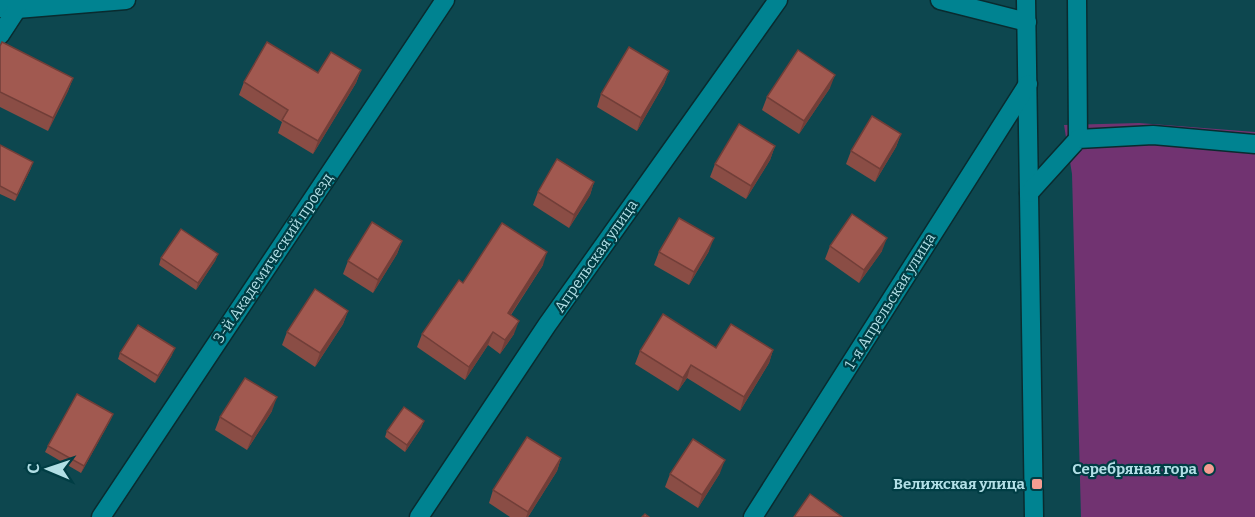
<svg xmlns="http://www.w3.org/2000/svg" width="1255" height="517" font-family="Bitter,serif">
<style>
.green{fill:#713371}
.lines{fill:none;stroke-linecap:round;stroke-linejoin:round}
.minor-casing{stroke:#092b2f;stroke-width:21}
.minor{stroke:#008391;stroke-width:18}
.wall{fill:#8a4d45}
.shaded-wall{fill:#713e38}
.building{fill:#a15950;stroke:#713e38;stroke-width:1.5}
.poi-dot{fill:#f59c91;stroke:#003d44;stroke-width:2}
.labels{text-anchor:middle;stroke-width:4.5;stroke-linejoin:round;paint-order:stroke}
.street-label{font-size:15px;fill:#b2dfe6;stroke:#003d44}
.poi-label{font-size:15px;font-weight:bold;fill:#b2dfe6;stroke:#003d44;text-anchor:end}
</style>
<rect width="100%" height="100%" fill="#0d474f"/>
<path class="green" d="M1139,123L1255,132V517H1081L1072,174L1064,125Z"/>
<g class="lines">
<g class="minor-casing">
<g id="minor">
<path d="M940,0L1027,22"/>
<path d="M1026,0L1034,517"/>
<path d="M1077,0L1078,139"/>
<path d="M0,8L17,9L126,0"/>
<path d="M0,35L17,9V0"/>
<path d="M1029,193L1078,139L1153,135L1255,144"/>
<path d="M101,517L445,0"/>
<path d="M419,517L547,325L778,0"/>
<path d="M753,517L1028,84"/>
</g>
</g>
<use href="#minor" class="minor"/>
</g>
<g class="wall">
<path d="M0,46L73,78L68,91L48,131L0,107Z"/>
<path d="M361,70L356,83L313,154L278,133L282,122L239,95L244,82L318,73Z"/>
<path d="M669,71L664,84L637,131L597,107L601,94Z"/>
<path d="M830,88L799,134L762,110L767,97Z"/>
<path d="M901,134L896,147L875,182L846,164L851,151Z"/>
<path d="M0,145L31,168L15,201L0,194Z"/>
<path d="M775,146L770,160L746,199L710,177L715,164Z"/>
<path d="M594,182L590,195L569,228L533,205L538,192Z"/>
<path d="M402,241L397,254L373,293L343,274L348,261Z"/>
<path d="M830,246L882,251L859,283L825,259Z"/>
<path d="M709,251L689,285L654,265L659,252Z"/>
<path d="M218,254L215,261L196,290L159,265L161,258Z"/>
<path d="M543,265L511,315L514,334L500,354L488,345L465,380L417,347L422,334L463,283Z"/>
<path d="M348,311L343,324L315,367L282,345L287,332Z"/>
<path d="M716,348L773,350L769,363L740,411L687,378L678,391L635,364L640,351Z"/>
<path d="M120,353L172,355L155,383L118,359Z"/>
<path d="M272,411L247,450L215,430L220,417Z"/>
<path d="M113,414L110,421L81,473L45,452L48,446Z"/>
<path d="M424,421L421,428L405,452L385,437L387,431Z"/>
<path d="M561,458L557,471L528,517H510L489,503L493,490Z"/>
<path d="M720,473L698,508L665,487L670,474Z"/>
</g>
<g class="shaded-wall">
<path d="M361,70L356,83L313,154L318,141Z"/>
<path d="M669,71L664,84L637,131L641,118Z"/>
<path d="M835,75L830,88L799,134L804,121Z"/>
<path d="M73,78L68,91L48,131L53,118Z"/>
<path d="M901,134L896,147L875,182L880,169Z"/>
<path d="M775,146L770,160L746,199L751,186Z"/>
<path d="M33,162L31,168L15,201L17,195Z"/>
<path d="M594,182L590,195L569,228L574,215Z"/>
<path d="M714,238L709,251L689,285L694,272Z"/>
<path d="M887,238L882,251L859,283L864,270Z"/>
<path d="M402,241L397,254L373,293L378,280Z"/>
<path d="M547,252L543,265L503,326L508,313Z"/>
<path d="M218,254L215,261L196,290L198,283Z"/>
<path d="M348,311L343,324L315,367L320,353Z"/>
<path d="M519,321L514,334L500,354L505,340Z"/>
<path d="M493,332L488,345L465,380L469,367Z"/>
<path d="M175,348L172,355L155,383L158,376Z"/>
<path d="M773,350L769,363L740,411L744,397Z"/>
<path d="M691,365L687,378L678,391L683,378Z"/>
<path d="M277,397L272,411L247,450L252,437Z"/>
<path d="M113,414L110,421L81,473L84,466Z"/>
<path d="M424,421L421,428L405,452L407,445Z"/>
<path d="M561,458L557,471L528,517H526L528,512Z"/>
<path d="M725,460L720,473L698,508L702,495Z"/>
</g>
<g class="building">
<path d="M2,42L73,78L53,118L0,92V46Z"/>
<path d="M267,42L318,73L331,52L361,70L318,141L282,120L288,110L244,82Z"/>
<path d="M629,47L669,71L641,118L601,94Z"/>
<path d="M798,50L835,75L804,121L767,97Z"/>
<path d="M872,116L901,134L880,169L851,151Z"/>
<path d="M739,124L775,146L751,186L715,164Z"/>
<path d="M0,145L33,162L17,195L0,186Z"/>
<path d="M557,159L594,182L574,215L538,192Z"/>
<path d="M852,214L887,238L864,270L830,246Z"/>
<path d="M679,218L714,238L694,272L659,252Z"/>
<path d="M372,222L402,241L378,280L348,261Z"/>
<path d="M502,223L547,252L508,313L519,321L505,340L493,332L469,367L422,334L459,280L463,283Z"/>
<path d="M181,229L218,254L198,283L161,258Z"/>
<path d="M315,289L348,311L320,353L287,332Z"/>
<path d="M663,314L716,348L731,324L773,350L744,397L691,365L683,378L640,351Z"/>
<path d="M138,325L175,348L158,376L120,353Z"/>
<path d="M245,378L277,397L252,437L220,417Z"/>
<path d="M77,394L113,414L84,466L48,446Z"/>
<path d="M404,407L424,421L407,445L387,431Z"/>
<path d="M527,437L561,458L528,512L493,490Z"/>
<path d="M693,439L725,460L702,495L670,474Z"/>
<path d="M810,494L842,517H794Z"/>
<path d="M645,514L649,517H642Z"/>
</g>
<g class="poi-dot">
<circle cx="1209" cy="469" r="6"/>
<rect x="1031" y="478" width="12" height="12" rx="3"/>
</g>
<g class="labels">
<g class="street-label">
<text transform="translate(596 256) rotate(-55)" y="5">Апрельская улица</text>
<text transform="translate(273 258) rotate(-56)" y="5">3-й Академический проезд</text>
<text transform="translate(890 301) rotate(-58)" y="5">1-я Апрельская улица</text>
</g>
<g class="poi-label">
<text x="1197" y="474">Серебряная гора</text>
<text x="1025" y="489">Велижская улица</text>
</g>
</g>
<g transform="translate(48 469) rotate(272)" stroke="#003d44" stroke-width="4.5" paint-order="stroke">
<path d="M0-4.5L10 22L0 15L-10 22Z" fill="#b2dfe6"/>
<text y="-9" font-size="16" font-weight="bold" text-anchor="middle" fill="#b2dfe6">С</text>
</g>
</svg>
